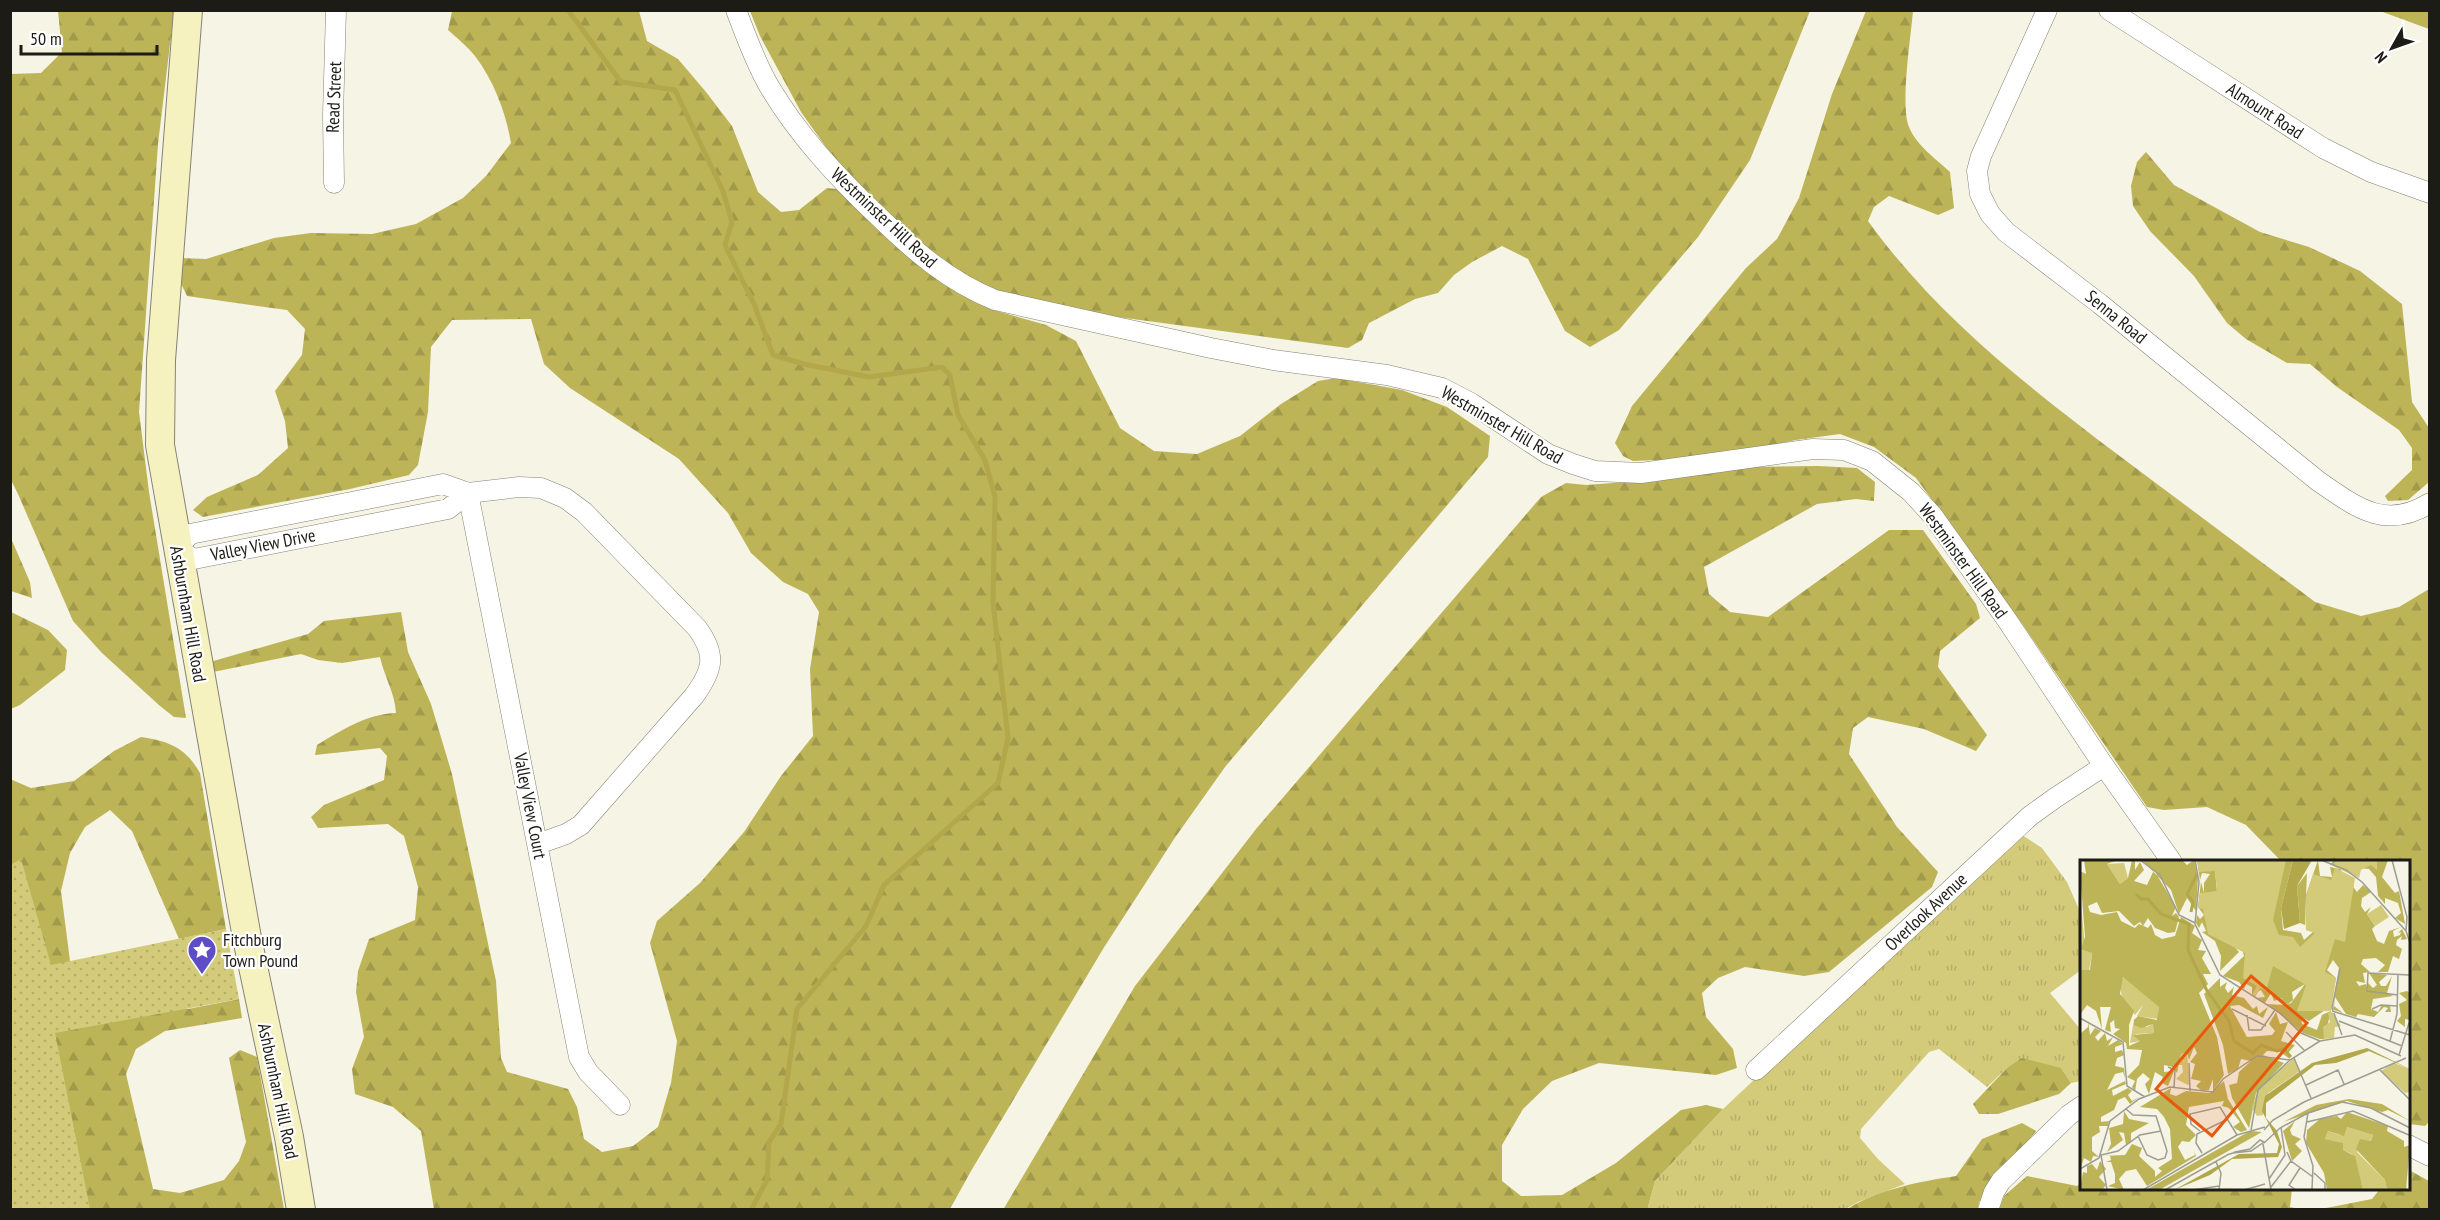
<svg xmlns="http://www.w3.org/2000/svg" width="2440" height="1220" font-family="'PT Sans Narrow',sans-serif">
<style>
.grass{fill:url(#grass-tufts)}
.forest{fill:url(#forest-firs)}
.park{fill:url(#park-dots)}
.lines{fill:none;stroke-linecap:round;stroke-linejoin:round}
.stream{stroke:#b2a84b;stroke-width:5}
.street-casing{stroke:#848376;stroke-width:21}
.secondary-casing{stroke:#848376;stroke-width:30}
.street{stroke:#fff;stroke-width:20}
.secondary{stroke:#f6f2c0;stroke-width:28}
.labels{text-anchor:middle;stroke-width:4.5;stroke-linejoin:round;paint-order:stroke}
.street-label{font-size:18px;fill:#1c1b16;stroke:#fff}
.poi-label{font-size:18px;fill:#1c1b16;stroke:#fff;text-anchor:start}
.inset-river{fill:none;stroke:#b2a84b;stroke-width:3}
.inset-road{fill:none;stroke:#9e9d92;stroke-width:1.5}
.view{fill:#e8590c;fill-opacity:0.15;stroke:#e8590c;stroke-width:3}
.inset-edge{fill:none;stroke:#1c1b16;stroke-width:3}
</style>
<defs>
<pattern id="grass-tufts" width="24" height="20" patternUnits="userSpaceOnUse" patternTransform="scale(1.5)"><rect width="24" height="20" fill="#d3cb79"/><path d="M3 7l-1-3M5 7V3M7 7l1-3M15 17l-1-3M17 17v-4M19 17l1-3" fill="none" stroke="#b5ae68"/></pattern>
<pattern id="forest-firs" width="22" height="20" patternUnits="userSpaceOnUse" patternTransform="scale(1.5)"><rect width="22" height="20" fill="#bdb457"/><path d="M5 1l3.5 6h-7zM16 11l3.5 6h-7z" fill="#a29a4b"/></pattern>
<pattern id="park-dots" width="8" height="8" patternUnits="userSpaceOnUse" patternTransform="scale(1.5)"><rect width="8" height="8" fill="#d3cb79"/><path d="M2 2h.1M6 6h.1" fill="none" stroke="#b5ae68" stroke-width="1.8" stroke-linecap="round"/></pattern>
</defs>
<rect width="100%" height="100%" fill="#f5f4e5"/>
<path class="grass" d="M2022,835L2042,848L2067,882L2081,914V970L2050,993L2081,1030V1081L2071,1083L2061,1068H2007L1987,1087L1939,1049L1929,1052L1861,1129L1860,1138L1878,1159L1905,1184L1858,1202L1845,1209L1650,1210L1648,1207L1655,1181L1723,1109L1852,988Z"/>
<g class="forest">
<path d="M58,11H174L158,144L139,412L149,492L186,718L174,717L160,706L102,653L73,621L18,494L11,480L10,74L41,73L62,52Z"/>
<path d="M452,11H639L647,41L678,59L706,92L732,126L758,192L781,212L799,210L827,188L836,189L935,275L990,309L1046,325L1076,341L1120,428L1154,451L1197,454L1240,436L1281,404L1318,381L1336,378L1402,390L1447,407L1490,436L1488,457L1225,767L1174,839L1103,949L971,1171L950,1209H434L421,1131L393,1107L355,1094L352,1069L364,1037L356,992L358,971L369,939L415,920L418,887L404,836L388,824L318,828L311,817L324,805L384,780L387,756L380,748L315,755L317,745C342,730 367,714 396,713C395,693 384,676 380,657L342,663L318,660L301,654L213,672L210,662L308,634L324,621L401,612L408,652L431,704L452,774L496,981L501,1058L507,1072L568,1089L577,1107L584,1139L602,1152L633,1146L658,1127L671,1083L677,1041L650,943L657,921L700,883L744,832L781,776L813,736L810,669L819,612L808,594L783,582L751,553L728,513L679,459L570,388L544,364L531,319L452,320L431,347L428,412L418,465L409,475L350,489L203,517L193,510L207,497L258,475L288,448L285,421L275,391L302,355L305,329L287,310L187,296L177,275L181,258L206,259L274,238L311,233L372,234L416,224L463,198L486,176L511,143C506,113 494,81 475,56C468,47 457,38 448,30Z"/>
<path d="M750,11H1810L1750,160L1698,237L1619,330L1590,347L1565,331L1528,259L1502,246L1472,262L1454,275L1438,293L1415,299L1369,323L1362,340L1348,348L1066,310L999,295L959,273L891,220L843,171L801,112L760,36Z"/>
<path d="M1866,11H1913C1911,36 1900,106 1909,127C1916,145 1936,159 1950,172L1954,208L1938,215L1889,196L1874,207L1868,221C1937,317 2032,390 2125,460C2188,507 2252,555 2315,602L2361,616L2399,607L2429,589V1122L2425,1126L2409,1124L2408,862L2281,861L2246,825L2207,807L2164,810L2147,807L2023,625L1916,478L1874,447L1840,434L1796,440L1708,458L1633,461L1623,456L1615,443L1632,406L1746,268L1777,239L1799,198L1832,94Z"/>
<path d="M2380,11H2429V29Z"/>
<path d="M2146,152L2174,185L2260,232L2309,247L2360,271L2402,304L2412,402L2429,428V482L2408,500L2388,501L2385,496L2412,470V448L2399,430L2337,387L2310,364L2287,363L2246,339L2227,323L2194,276L2150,231L2133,206L2131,186L2137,162Z"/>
<path d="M1818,466L1857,468L1875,482L1874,501L1856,499L1817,504L1704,567L1709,594L1730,612L1768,617L1889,530H1923L1976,604L1980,618L1940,651L1938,667L1987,735L1976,751L1924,729L1868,717L1853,728L1849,754L1897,827L1938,872L1932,887L1829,972L1804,976L1745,967L1718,978L1702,993L1706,1017L1733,1049L1737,1068L1716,1075L1599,1063L1552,1081L1523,1109L1502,1145V1181L1521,1196L1562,1195L1616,1163L1681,1110L1706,1105L1723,1109L1655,1181L1648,1207L1650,1209L1003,1210L1135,986L1256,829L1541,497L1566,483L1586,485L1640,481L1751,467Z"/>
<path d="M10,536L30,582L32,598L11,591Z"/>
<path d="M11,612L48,630L67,650L65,670L20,705L11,709Z"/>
<path d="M141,737C169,741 186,748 200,773L226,929L179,939L132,831L110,810L85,827L70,853L61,891L70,961L80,977L188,1009L239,999L242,1018L165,1031L136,1049L126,1074L153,1189L180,1193L224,1180L239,1161L246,1142L229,1058L240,1050L257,1057L284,1209H11L10,779L31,788L74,781L114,751Z"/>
<path d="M2022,1058L2061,1068L2071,1083L2059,1094L1998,1114H1979L1973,1104L2007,1068Z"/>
<path d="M2022,1123L2036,1131L1979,1202L1978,1209L1845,1210C1880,1189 1917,1182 1956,1176L1982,1139Z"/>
<path d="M2409,1170L2429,1181V1209H2321L2372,1199L2380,1189L2408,1188Z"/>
<path d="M2027,1176L2077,1186L2081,1183L2082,1188L2292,1189L2290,1207L2300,1209H1999L2004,1196Z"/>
</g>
<path class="park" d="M21,859L51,965L226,929L239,999L55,1033L90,1209H11L10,865Z"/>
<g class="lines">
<path class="stream" d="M568,10L621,82L675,90L723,191L732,222L725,245L754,304L773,355L804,364L869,377L942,367L950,375L958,415L985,460L995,497L993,602L1008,738L998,783L884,885L866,926L797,1009L781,1124L769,1142L767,1180L751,1210"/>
<g class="street-casing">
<g id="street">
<path d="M736,10C746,36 755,62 769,86C798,135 836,176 877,215C913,250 948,281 995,300L1211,348L1273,360L1387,375L1442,388L1471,403L1548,454L1573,464L1595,471L1641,473L1813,449L1844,450L1872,461L1911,492L1933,516L2007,620L2104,766L2172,862"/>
<path d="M2047,10L1981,156L1977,171L1980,194L1990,214L2006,232L2100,304L2318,481C2356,507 2385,531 2430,503"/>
<path d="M2109,10L2323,148L2371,172L2430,193"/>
<path d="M334,183L333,115L336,10"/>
<path d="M468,493L448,509L194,559L177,549L190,534L443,484L468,493L519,487L541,488L565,498L584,512L697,628C717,655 713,670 694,696L581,825L566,834L538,844"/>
<path d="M468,493L579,1057L588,1072L620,1105"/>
<path d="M1756,1070L2030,816L2055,798L2104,766"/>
<path d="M2408,1145L2430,1156"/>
<path d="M1988,1210L1994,1192L2001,1181L2069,1115L2082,1106"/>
</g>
</g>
<g class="secondary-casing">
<path id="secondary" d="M188,10L161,360L160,445L247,938L289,1137L301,1210"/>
</g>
<use href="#street" class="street"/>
<use href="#secondary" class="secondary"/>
</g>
<defs>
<g id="sight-pin" transform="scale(1.5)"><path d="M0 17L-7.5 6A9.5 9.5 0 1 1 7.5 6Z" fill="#5d4ec7" stroke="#fff"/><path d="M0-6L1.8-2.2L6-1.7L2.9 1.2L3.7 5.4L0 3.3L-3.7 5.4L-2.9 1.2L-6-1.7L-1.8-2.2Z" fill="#fff"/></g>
</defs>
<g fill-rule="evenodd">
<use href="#sight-pin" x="202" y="950"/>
</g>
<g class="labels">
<g class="street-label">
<text transform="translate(334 97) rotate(-88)" y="6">Read Street</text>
<text transform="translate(2265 111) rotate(33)" y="6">Almount Road</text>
<text transform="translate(884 218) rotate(43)" y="6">Westminster Hill Road</text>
<text transform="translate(2116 317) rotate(39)" y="6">Senna Road</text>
<text transform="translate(1502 425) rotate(30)" y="6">Westminster Hill Road</text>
<text transform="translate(263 545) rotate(-11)" y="6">Valley View Drive</text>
<text transform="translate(1963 561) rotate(54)" y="6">Westminster Hill Road</text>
<text transform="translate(188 614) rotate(80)" y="6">Ashburnham Hill Road</text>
<text transform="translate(530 806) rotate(79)" y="6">Valley View Court</text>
<text transform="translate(1926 912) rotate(-43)" y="6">Overlook Avenue</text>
<text transform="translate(278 1091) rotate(78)" y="6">Ashburnham Hill Road</text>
</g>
<g class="poi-label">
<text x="223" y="946">Fitchburg<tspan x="223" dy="21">Town Pound</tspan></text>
</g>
</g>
<g transform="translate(2080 860)">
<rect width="330" height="330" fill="#f5f4e5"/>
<path d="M44,3L48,18L40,24L27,4ZM1,43L5,88L12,93L9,111L0,110ZM44,117L79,146L78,159L57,156L63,145L55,155L42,140L40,121ZM54,160L67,167L73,164L74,173L55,174L60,181L50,183ZM107,193L110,224L108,225L96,219L103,212L102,205H98L101,194ZM267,267L293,275L291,281L284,280L277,292L305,320L307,330H283L272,294L263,290L262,283L245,279L248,271L260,275Z" fill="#d3cb79"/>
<path d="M4,0H38L27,4L40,24L48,18L52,0H55V10L60,2L64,10L54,21L67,25L74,10L96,47L92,56L96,53L99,57L95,72L88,73L75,68L68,58L63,66L60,62L54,66L39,51L22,53L17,42L8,46L10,52L21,55L37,52L41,61L55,68L59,64L68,68L71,64L75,75L82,79L95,76L101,57L115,66L112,73L122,80L118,90L126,91L122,98L131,114H123L128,124L119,133L137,177L144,215L133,231V219L129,230L122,231L116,226L121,221L111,219L115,204L110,202L117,193L114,187L109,200L107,193L101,194L97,213L93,207L84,205V212L94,211L88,226L82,223L77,230L83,217L75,212L69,234L65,224L70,219L63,213L57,219L55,232L52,227L55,221L47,217L59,205L62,190L47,189L46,183L33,174L40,169L35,168L34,160L30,163L31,172L25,170L31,147H20L22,169L16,151L7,145L0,155V110H10L12,93L1,89L5,77L0,11L6,14ZM43,117L79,147L77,160L58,156L54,160V165L61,168L73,164L74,173L53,175L60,181L49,186V165L54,151L40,134ZM62,0H102L107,5L114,0L118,17L116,51L107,38L99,54L91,30ZM117,0H134L137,32L153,85L159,92L140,111L141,96L135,81L122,72L126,71L122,62L119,68L116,63L117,55L120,59L124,55L118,47L121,22L124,33V23L130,14L122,13L120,20ZM139,0H213L201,48L203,70L221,73L224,80L233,72L226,70L225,37V65L220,63L217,26L227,13L226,35L238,0L240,16L252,17L250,7L260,9L277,32L283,25L291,32L282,38L281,46L285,52L291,47L287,54L295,66L292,69L297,81L304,84L309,71L321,67L313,71L314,77L320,75L321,72L318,73L322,69L327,79L321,80L322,76L317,80L316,85L322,89L319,99L313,96L308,112H298L305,105L296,98L283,99L281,104L290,112L283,113L285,123L276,121L279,126L286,124L288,131V123L293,128L297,125L289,113L307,115L299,122L301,126H306L312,116L307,133L313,136L293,139L291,149L298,152L302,145L310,146L311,152H305L308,148L304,147L294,157L278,154L276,157L266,154L255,137L254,146L263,153L254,150L253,149L259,108L253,100L247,110L256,118L251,146L229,161L221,157L222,164L237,170L242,155L251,151L244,179H240L223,173L187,144L205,145L211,143L225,124L212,132L213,140L208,144L198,141L203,138L194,141L191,133L185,143L175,138L185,137L181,130L172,135V127L166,124L164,129L159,122L143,116L164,96ZM254,0H308L302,17L315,33L319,31L325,64L315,58L321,53L318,43L305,38V44L298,36L296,17L289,9L250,5ZM140,118V127L147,122L145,128L148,133L154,127L152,135L164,138L173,149L177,146L179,154L188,147L183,158L159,145L150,146L167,177L192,175L195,171L189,164L196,152L200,164L208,162L201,181L215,185L209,192L210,199L200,192L187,191L183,195L204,203L176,233L169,268L152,238L149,225L157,223L159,212L171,201L161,199L158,209L148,214L143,185L124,134ZM327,131L330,133V160L325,159V167L317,161L321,156L319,144L327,140L319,133ZM8,161L10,175L15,168L21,171L15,177L18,181L25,173L27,181L33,177L28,186L38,180L43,184L35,187V192L42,190L44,195L37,198L35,206L44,208L45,218L43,212L35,214L27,230L45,221L46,224L32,230L33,236L48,228L52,231L48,235L52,241L59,237L50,244L45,237L38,240L34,250L21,257V262L29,261L28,266H19L20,272L12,277V291L19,297L13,296L11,302L4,298L1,307L0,174L8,167ZM144,221L148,239L167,270L161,272L153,267L160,262L149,248L142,246L144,241L109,247L106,265L116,275L109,282L102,281L98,287L105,300L115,295L114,291L116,296L67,326L56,309L46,311L39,319L44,330L28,326L35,323V314L31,302H26L31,300L30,296H23L45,295L52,284L62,288L59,296L75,311V317L82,311L78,308L92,299L90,269L84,257L77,249L60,247L91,228L90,234L96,236L106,231L130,233ZM269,239L302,244L330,261L308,250L302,252L267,241L203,262L236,245ZM44,251L49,259L69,263L51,273V281L46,285L44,273L39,272L43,280L27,292L31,284L29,268L43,264ZM267,252L308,266L307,271L324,281V287L330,285L326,330H307L305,320L276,289L280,279L291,281L293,275L267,267L264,276L248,271L245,279L263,283V290L275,296L283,330H247L244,313L226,283L227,270L240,259L257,256L261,259ZM215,261L210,270L212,275L221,279L215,284L222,291L212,301L203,271ZM170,271L182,272L79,330H66ZM20,301L26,309L19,317L26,325L22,330H0L3,312L7,313V306L12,304L17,310Z" fill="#bdb457" fill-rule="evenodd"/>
<path d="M117,0H206L193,60L199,75L213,77L220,87L235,73L226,70V36L233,14L251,20L255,8L275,18L265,82L255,79L245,112L256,118L251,151H217L226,125L193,106L186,131L180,128L175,138L172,135L177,126L163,118L165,93L128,74L123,49L118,48L120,33L137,31L135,11L119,12ZM256,0H297V10L291,5L281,10L279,18L253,6ZM252,152L261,166L255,167L254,178L244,179L243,167L250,162L248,153ZM214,198L220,211L188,233L183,255L177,256L172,248L178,230ZM314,203L330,209V232L325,233L301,211Z" fill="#d3cb79"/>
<path d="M301,45L309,57L295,66L287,54Z" fill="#d3cb79"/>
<path d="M213,0H232L217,26L220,63L204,69L201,48ZM287,188L330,209L289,191L256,203L235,205L186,243V258L197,271L202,287L198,297L152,299L130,315L94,330L159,294L197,293L199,284L182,251L185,236L232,203Z" fill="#b2a84b"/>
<path class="inset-river" d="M56,34L61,39H68L81,54L109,64L108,90L127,131L149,161L154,181L173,193L181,185L197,191L204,189L211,197M111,52L113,42L107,34L117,14"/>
<path class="inset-road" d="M60,0L80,15L99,55L115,63M115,0L119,22L115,64L140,115L200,153L221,173L240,181M241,0L266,10L282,22L326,71L330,83M312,0L327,57L326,70M260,108L252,148L262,175M318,135L287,131L288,113L330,115M152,149L186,166M292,149L301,145L317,146M252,151L330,175M167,155L169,170H181L195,150M0,158L43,182L47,226L65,237M259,161L322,186M206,172L225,191M240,181L275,175L321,196M310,181L317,154L318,114M319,195L329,163M214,198L231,238M109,203L110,231M88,207L95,210L94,228M300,210L330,240M226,225L258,210L264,224M46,249L53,255L76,256L87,291L85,298L78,300L67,295L58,276M228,253L224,277L233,306L232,330M227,262L273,251L329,275M171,270L178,230L210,200L240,181M184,270L193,260L224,242L326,198M120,271L111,264L110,254L140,247L157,275M184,283L200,268L228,253L262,242L291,248L330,268M183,284L191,330M207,292L211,301L233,317M122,293L116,283L117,274L148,259M136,302L141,313L139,330M0,309L19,298L30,261L59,239L90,227L133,232L143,219L177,196L210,200M234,313L245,323V330M189,319L205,295L201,267M191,327L211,301M27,330L21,295L38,291L60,275L81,271M63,330L157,275L185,267M85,330L149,294H150L153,293L155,292L170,289L180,280L184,282L171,291L153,293M113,330L139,326M164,330L185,324M216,330L209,325L220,308"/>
<path class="view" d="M171,116L227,163L132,276L76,229Z"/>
<rect width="330" height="330" class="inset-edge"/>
</g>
<rect width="2440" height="1220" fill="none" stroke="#1c1b16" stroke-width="24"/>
<g transform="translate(2392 48) rotate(230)" stroke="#ffffff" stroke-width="4.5" paint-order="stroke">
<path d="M0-4.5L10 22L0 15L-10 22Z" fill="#1c1b16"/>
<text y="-9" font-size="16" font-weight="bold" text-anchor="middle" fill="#1c1b16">N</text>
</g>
<path d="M21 45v9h136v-9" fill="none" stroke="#1c1b16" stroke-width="3"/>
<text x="30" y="45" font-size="18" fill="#1c1b16" stroke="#ffffff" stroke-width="4.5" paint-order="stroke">50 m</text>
</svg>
